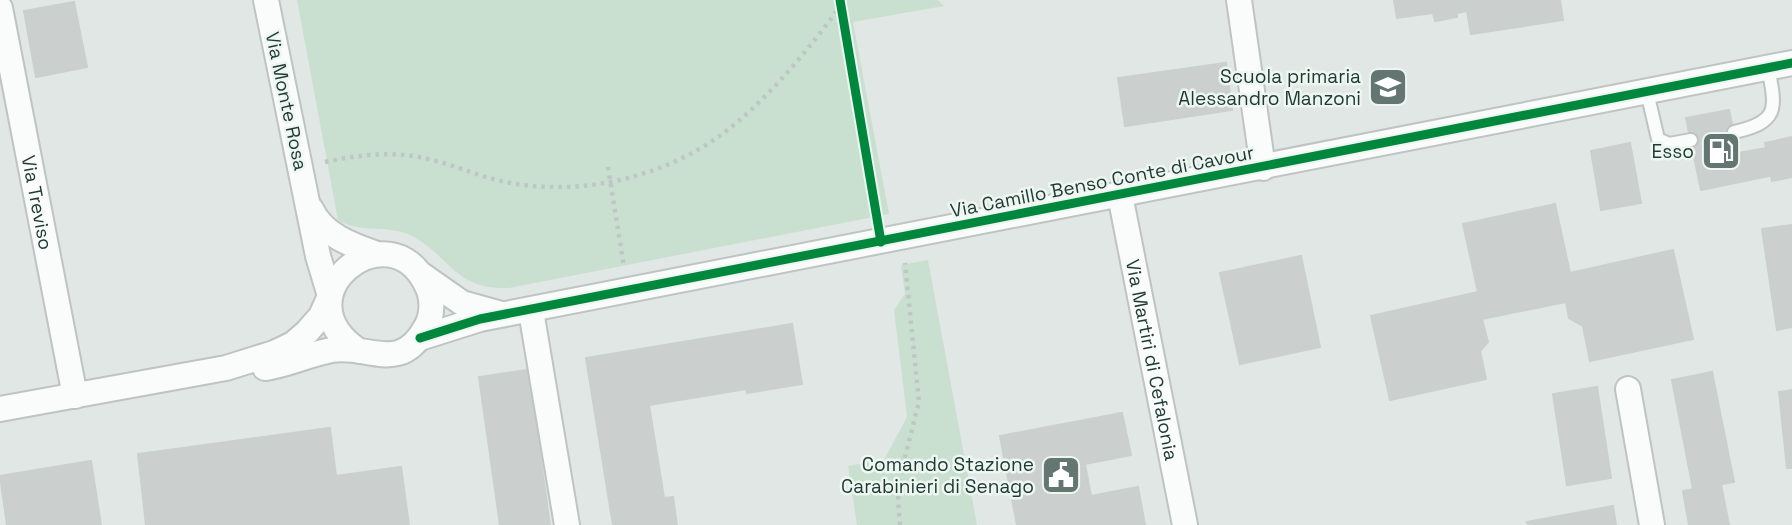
<svg xmlns="http://www.w3.org/2000/svg" width="1792" height="525" font-family="'Space Grotesk',sans-serif">
<style>
.green{fill:#c9e0d1}
.building{fill:#cbd0ce;stroke:#c9d0cd;stroke-width:2}
.lines{fill:none;stroke-linecap:round;stroke-linejoin:round}
.service-casing{stroke:#bec4c1;stroke-width:16}
.minor-casing{stroke:#bec4c1;stroke-width:28}
.path{stroke:#bfc7c5;stroke-width:4.5;stroke-dasharray:3.5 5;stroke-linecap:butt}
.service{stroke:#fafbfb;stroke-width:12}
.minor{stroke:#fafbfb;stroke-width:24}
.cycleway-casing{stroke:#eef6f2;stroke-width:13}
.cycleway{stroke:#00873e;stroke-width:9}
.labels{text-anchor:middle;stroke-width:5;stroke-linejoin:round;paint-order:stroke}
.poi-label{font-size:19px;fill:#1f3933;stroke:#eef6f2;text-anchor:end}
.street-label{font-size:19px;fill:#1f3933;stroke:#eef6f2}
</style>
<rect width="100%" height="100%" fill="#e1e7e4"/>
<g class="green">
<path d="M297,0H938L944,6L853,22L889,214L509,288C454,290 451,257 412,236C388,224 361,234 338,220Z"/>
<path d="M928,260L977,525H857L848,466L884,460L907,417L894,310L905,294L901,265Z"/>
</g>
<g class="building">
<path d="M1394,0H1455L1457,17L1435,21L1433,13L1397,18Z"/>
<path d="M1455,0H1560L1563,20L1471,34L1467,11L1457,13Z"/>
<path d="M74,2L87,67L36,77L24,11Z"/>
<path d="M1226,63L1232,110L1125,126L1118,78Z"/>
<path d="M1729,110L1738,153L1773,147L1779,174L1701,190L1686,118Z"/>
<path d="M1792,137V177L1772,181L1765,143Z"/>
<path d="M1630,143L1641,203L1601,210L1591,151Z"/>
<path d="M1555,204L1570,273L1673,250L1693,339L1590,361L1583,326L1569,318L1566,302L1482,319L1488,342L1480,351L1486,379L1390,400L1371,316L1478,292L1463,224Z"/>
<path d="M1792,225V327L1777,330L1762,229Z"/>
<path d="M1301,256L1320,347L1240,364L1220,273Z"/>
<path d="M792,324L802,384L747,393L746,389L649,405L664,498L673,497L677,525H613L586,358Z"/>
<path d="M528,370L550,525H500L479,377Z"/>
<path d="M1712,372L1734,482L1693,489L1672,380Z"/>
<path d="M1597,387L1611,478L1567,485L1553,394Z"/>
<path d="M1792,390V468H1787L1779,392Z"/>
<path d="M1122,413L1131,455L1085,464L1091,496L1138,487L1145,525H1017L1000,436Z"/>
<path d="M330,428L336,476L401,467L409,525H146L138,454Z"/>
<path d="M91,461L101,525H7L0,476Z"/>
<path d="M1721,484L1729,525H1689L1683,491Z"/>
<path d="M1613,506L1616,525H1528L1527,522Z"/>
</g>
<g class="lines">
<g class="service-casing">
<g id="service">
<path d="M1647,92L1658,139L1669,144L1691,140"/>
<path d="M1734,132C1780,122 1776,108 1768,67"/>
</g>
</g>
<g class="minor-casing">
<g id="minor">
<path d="M1239,0L1263,168"/>
<path id="s1" d="M0,8L75,396"/>
<path id="s2" d="M1120,195L1185,525"/>
<path d="M311,209C323,235 351,245 377,254"/>
<path d="M422,275L462,303L498,313"/>
<path d="M531,311L567,525"/>
<path d="M420,338L480,319L1792,63"/>
<path d="M265,368C288,365 309,354 332,350C369,344 400,375 426,327C433,315 433,298 427,286C390,206 276,296 359,351"/>
<path d="M1628,389L1652,525"/>
<path d="M0,409L226,368L274,353L293,344L307,332L321,316L330,296L318,256L266,0"/>
</g>
</g>
<g class="path">
<path d="M840,0L876,217"/>
<path d="M325,162C363,154 398,150 436,161C456,166 476,175 497,180C573,199 663,179 725,132C769,98 807,51 840,7"/>
<path d="M608,167L624,267"/>
<path d="M900,525L898,499L901,473L919,402L905,263"/>
</g>
<use href="#service" class="service"/>
<use href="#minor" class="minor"/>
<g class="cycleway-casing">
<g id="cycleway">
<path d="M840,0L881,242"/>
<path d="M420,338L480,319L1792,63"/>
</g>
</g>
<use href="#cycleway" class="cycleway"/>
</g>
<defs>
<g id="school-square" transform="scale(2.0125)"><rect x="-9" y="-9" width="18" height="18" rx="4" fill="#637671" stroke="#eef6f2"/><path d="M0-5L7-2L0 1L-7-2ZM-4 1L0 2.5L4 1V4Q0 6-4 4Z" fill="#fff"/></g>
<g id="fuel-square" transform="scale(2.0125)"><rect x="-9" y="-9" width="18" height="18" rx="4" fill="#637671" stroke="#eef6f2"/><path d="M-5.5-6h7V0h2V4h1.3V-2.5L3-4.5l.8-.8L6-3V5H2.5V1h-1V6h-7ZM-4.2-4.7v3.2H.2V-4.7Z" fill="#fff"/></g>
<g id="civic-square" transform="scale(2.0125)"><rect x="-9" y="-9" width="18" height="18" rx="4" fill="#637671" stroke="#eef6f2"/><path d="M-.6-6.5H3V-4.5H.6V-3L4-1V1h2V6H-6V1h2V-1L-.6-3ZM-1.2 2.5V6h2.4V2.5Z" fill="#fff"/></g>
</defs>
<g fill-rule="evenodd">
<use href="#school-square" x="1388" y="87"/>
<use href="#fuel-square" x="1721" y="151"/>
<use href="#civic-square" x="1061" y="475"/>
</g>
<g class="labels">
<g class="poi-label">
<text x="1361" y="83">Scuola primaria<tspan x="1361" dy="22">Alessandro Manzoni</tspan></text>
<text x="1694" y="158">Esso</text>
<text x="1034" y="471">Comando Stazione<tspan x="1034" dy="22">Carabinieri di Senago</tspan></text>
</g>
<g class="street-label">
<text transform="translate(287 101) rotate(78)" y="7">Via Monte Rosa</text>
<text transform="translate(1102 181) rotate(-11)" y="7">Via Camillo Benso Conte di Cavour</text>
<text dy="7" stroke="none"><textPath href="#s1" startOffset="198">Via Treviso</textPath></text>
<text dy="7" stroke="none"><textPath href="#s2" startOffset="168">Via Martiri di Cefalonia</textPath></text>
</g>
</g>
</svg>
